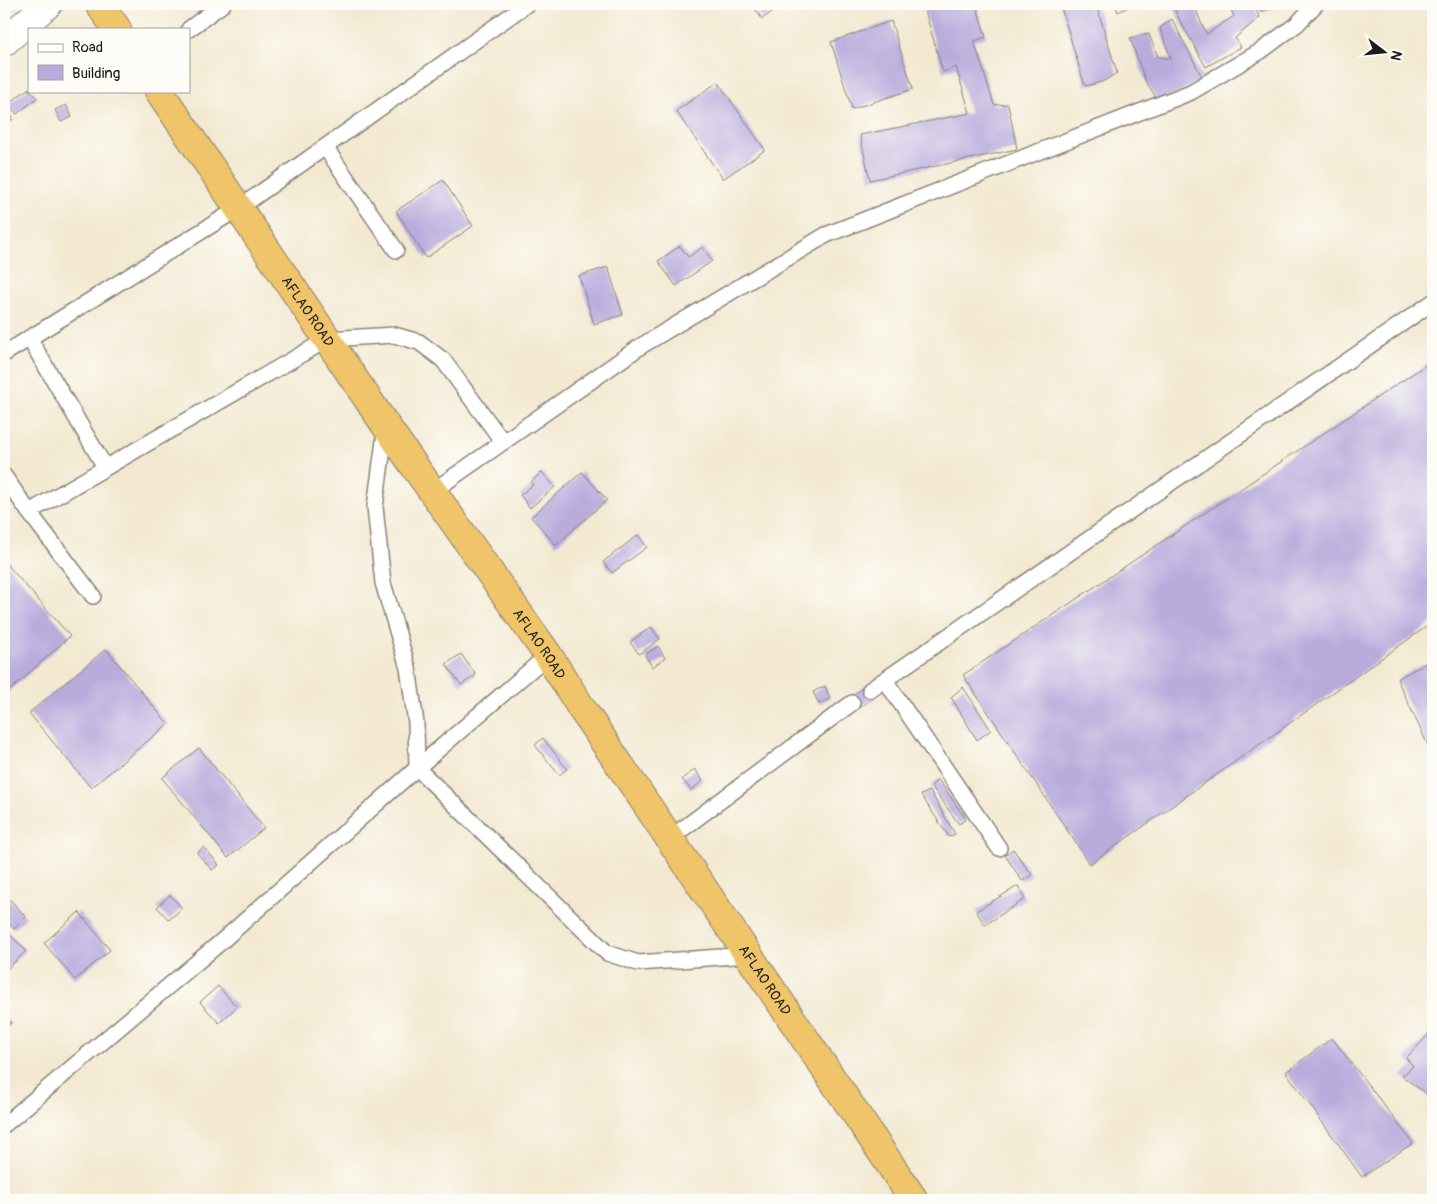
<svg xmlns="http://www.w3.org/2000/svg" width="1437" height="1204" font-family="Pangolin,sans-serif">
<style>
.building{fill:#b9acdd}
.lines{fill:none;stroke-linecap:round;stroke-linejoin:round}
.lane-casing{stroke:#888276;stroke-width:18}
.street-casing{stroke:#888276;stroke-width:30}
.highway-casing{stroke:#888276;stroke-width:30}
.lane{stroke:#fff;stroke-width:15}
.street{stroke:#fff;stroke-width:28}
.highway{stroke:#f0c469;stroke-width:28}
.labels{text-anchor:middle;stroke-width:4;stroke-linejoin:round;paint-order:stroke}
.street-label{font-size:14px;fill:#1c1c1c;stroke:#fdfcf7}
</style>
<rect width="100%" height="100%" fill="#fdfcf7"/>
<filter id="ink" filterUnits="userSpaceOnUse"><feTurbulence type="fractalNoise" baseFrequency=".02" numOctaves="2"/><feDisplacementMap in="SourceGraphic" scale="10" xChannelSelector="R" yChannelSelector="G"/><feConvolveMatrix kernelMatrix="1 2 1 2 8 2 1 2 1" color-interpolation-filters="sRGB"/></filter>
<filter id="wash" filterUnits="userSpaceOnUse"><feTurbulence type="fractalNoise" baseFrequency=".0096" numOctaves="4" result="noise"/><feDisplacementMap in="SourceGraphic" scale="20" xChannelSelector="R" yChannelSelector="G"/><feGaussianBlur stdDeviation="1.12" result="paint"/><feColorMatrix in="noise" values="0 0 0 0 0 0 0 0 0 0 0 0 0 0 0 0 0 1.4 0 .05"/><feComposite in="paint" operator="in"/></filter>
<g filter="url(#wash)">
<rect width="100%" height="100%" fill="#f3e9d1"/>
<g id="blocks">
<g class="building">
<path d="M752,4H777L779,7L762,19Z"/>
<path d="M923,4H976L986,37L974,41L994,105L1008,104L1017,149L870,180L860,135L970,113L956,67L943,72Z"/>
<path d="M1060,4H1096L1117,73L1102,82L1085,86Z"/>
<path d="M1115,4H1134L1118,12Z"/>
<path d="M1173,4H1194L1202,25L1207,34L1234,16L1229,6L1233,4H1252L1260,17L1235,38L1241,47L1206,67L1178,17Z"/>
<path d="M1200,4H1216L1212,6L1201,7Z"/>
<path d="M1256,4H1281L1262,12Z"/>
<path d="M1172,19L1203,79L1159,102L1145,80L1130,38L1149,34L1158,57L1171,59L1160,28Z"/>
<path d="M891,21L913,89L852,109L831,42Z"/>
<path d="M718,82L765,150L723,179L676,111Z"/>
<path d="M29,88V91H31L37,98L17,114L8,104Z"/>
<path d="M66,105L72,117L61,122L55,110Z"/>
<path d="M5,108L13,119L4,126V110Z"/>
<path d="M443,180L473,226L426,258L396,211Z"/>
<path d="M680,246L688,257L703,247L712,261L676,286L658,261Z"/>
<path d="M608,267L623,315L594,324L579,276Z"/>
<path d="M1433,360V622L1090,864L963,675Z"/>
<path d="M542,472L555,487L530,508L520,495L533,485L531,482Z"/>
<path d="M582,472L607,500L556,545L531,517Z"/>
<path d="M638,535L647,547L612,573L603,562Z"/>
<path d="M4,561L70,636L4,696Z"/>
<path d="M651,627L660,639L639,654L630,642Z"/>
<path d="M658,646L665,658L652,667L645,655Z"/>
<path d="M106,649L168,724L91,788L29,713Z"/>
<path d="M461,654L476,675L461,685L446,664Z"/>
<path d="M1433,659V756L1397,679Z"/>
<path d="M867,685L875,697L856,710L848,698Z"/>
<path d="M825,686L830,698L819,704L813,692Z"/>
<path d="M963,687L991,730L977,740L951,697Z"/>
<path d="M543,738L567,769L559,775L535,745Z"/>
<path d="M199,748L264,828L228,858L162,778Z"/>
<path d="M695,769L703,781L691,790L682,779Z"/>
<path d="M938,779L966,819L959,824L931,786Z"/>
<path d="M930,791L955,834L949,837L921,795Z"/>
<path d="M204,847L219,865L212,870L197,853Z"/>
<path d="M1013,849L1032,875L1022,881L1005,855Z"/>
<path d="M1018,886L1025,899L985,925L976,911Z"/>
<path d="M4,893L26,917L14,929L4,918Z"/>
<path d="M170,895L182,908L169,920L157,907Z"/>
<path d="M79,912L110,950L75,980L44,943Z"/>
<path d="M4,928L26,951L4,972Z"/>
<path d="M218,986L237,1007L219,1023L200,1002Z"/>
<path d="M4,1016L11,1023L4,1030Z"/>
<path d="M1433,1030V1099L1402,1076L1413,1066L1406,1058Z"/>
<path d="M1332,1038L1413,1143L1362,1177L1286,1072Z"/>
</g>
</g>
</g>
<g filter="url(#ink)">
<use href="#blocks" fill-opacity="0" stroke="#888276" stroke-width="1"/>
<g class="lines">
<g class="lane-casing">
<g id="lane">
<path d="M189,29L223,4"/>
<path d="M325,147L396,250"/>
<path d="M29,338L105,467"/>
<path d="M4,354L239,208L527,4"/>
<path d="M386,426L375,507L383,583L408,668L416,723L417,768L607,953L638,963L748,955"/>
<path d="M4,476L29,512L93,596"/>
<path d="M433,491L641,346L826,235L1191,92L1261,51L1297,24L1316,4"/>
<path d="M29,512L328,339L394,335L419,342L443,360L503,442"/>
<path d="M885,680L999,848"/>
<path d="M870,690L1433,302"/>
<path d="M669,839L852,703"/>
<path d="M4,1125L222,941L417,768L548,655"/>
</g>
</g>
<g class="street-casing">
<path id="street" d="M4,42L48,4"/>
</g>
<g class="highway-casing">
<g id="highway">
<path d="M99,4L117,29"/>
<path id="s1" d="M159,91L386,426L548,655L582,709L914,1200"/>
</g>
</g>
<use href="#lane" class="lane"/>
<use href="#street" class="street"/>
<use href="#highway" class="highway"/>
</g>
</g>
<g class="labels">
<g class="street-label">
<text dy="5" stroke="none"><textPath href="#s1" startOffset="266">AFLAO ROAD</textPath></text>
<text dy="5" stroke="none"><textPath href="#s1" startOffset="671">AFLAO ROAD</textPath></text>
<text dy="5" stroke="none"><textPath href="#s1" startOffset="1076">AFLAO ROAD</textPath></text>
</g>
</g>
<rect width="1437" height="1204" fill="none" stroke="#fdfcf7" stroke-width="20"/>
<rect x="28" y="28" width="162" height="65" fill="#fdfcf7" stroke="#a3a29f"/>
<rect x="38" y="44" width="25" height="8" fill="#ffffff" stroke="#a3a29f"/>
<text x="72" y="52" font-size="15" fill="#1c1c1c">Road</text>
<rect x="38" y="65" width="25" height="15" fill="#b9acdd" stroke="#a3a29f"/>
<text x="72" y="78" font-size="15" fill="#1c1c1c">Building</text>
<g transform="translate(1384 52) rotate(106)" stroke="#fdfcf7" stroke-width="4" paint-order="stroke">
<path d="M0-4L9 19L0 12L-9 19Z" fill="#1c1c1c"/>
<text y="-8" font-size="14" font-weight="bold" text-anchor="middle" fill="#1c1c1c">N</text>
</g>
</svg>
